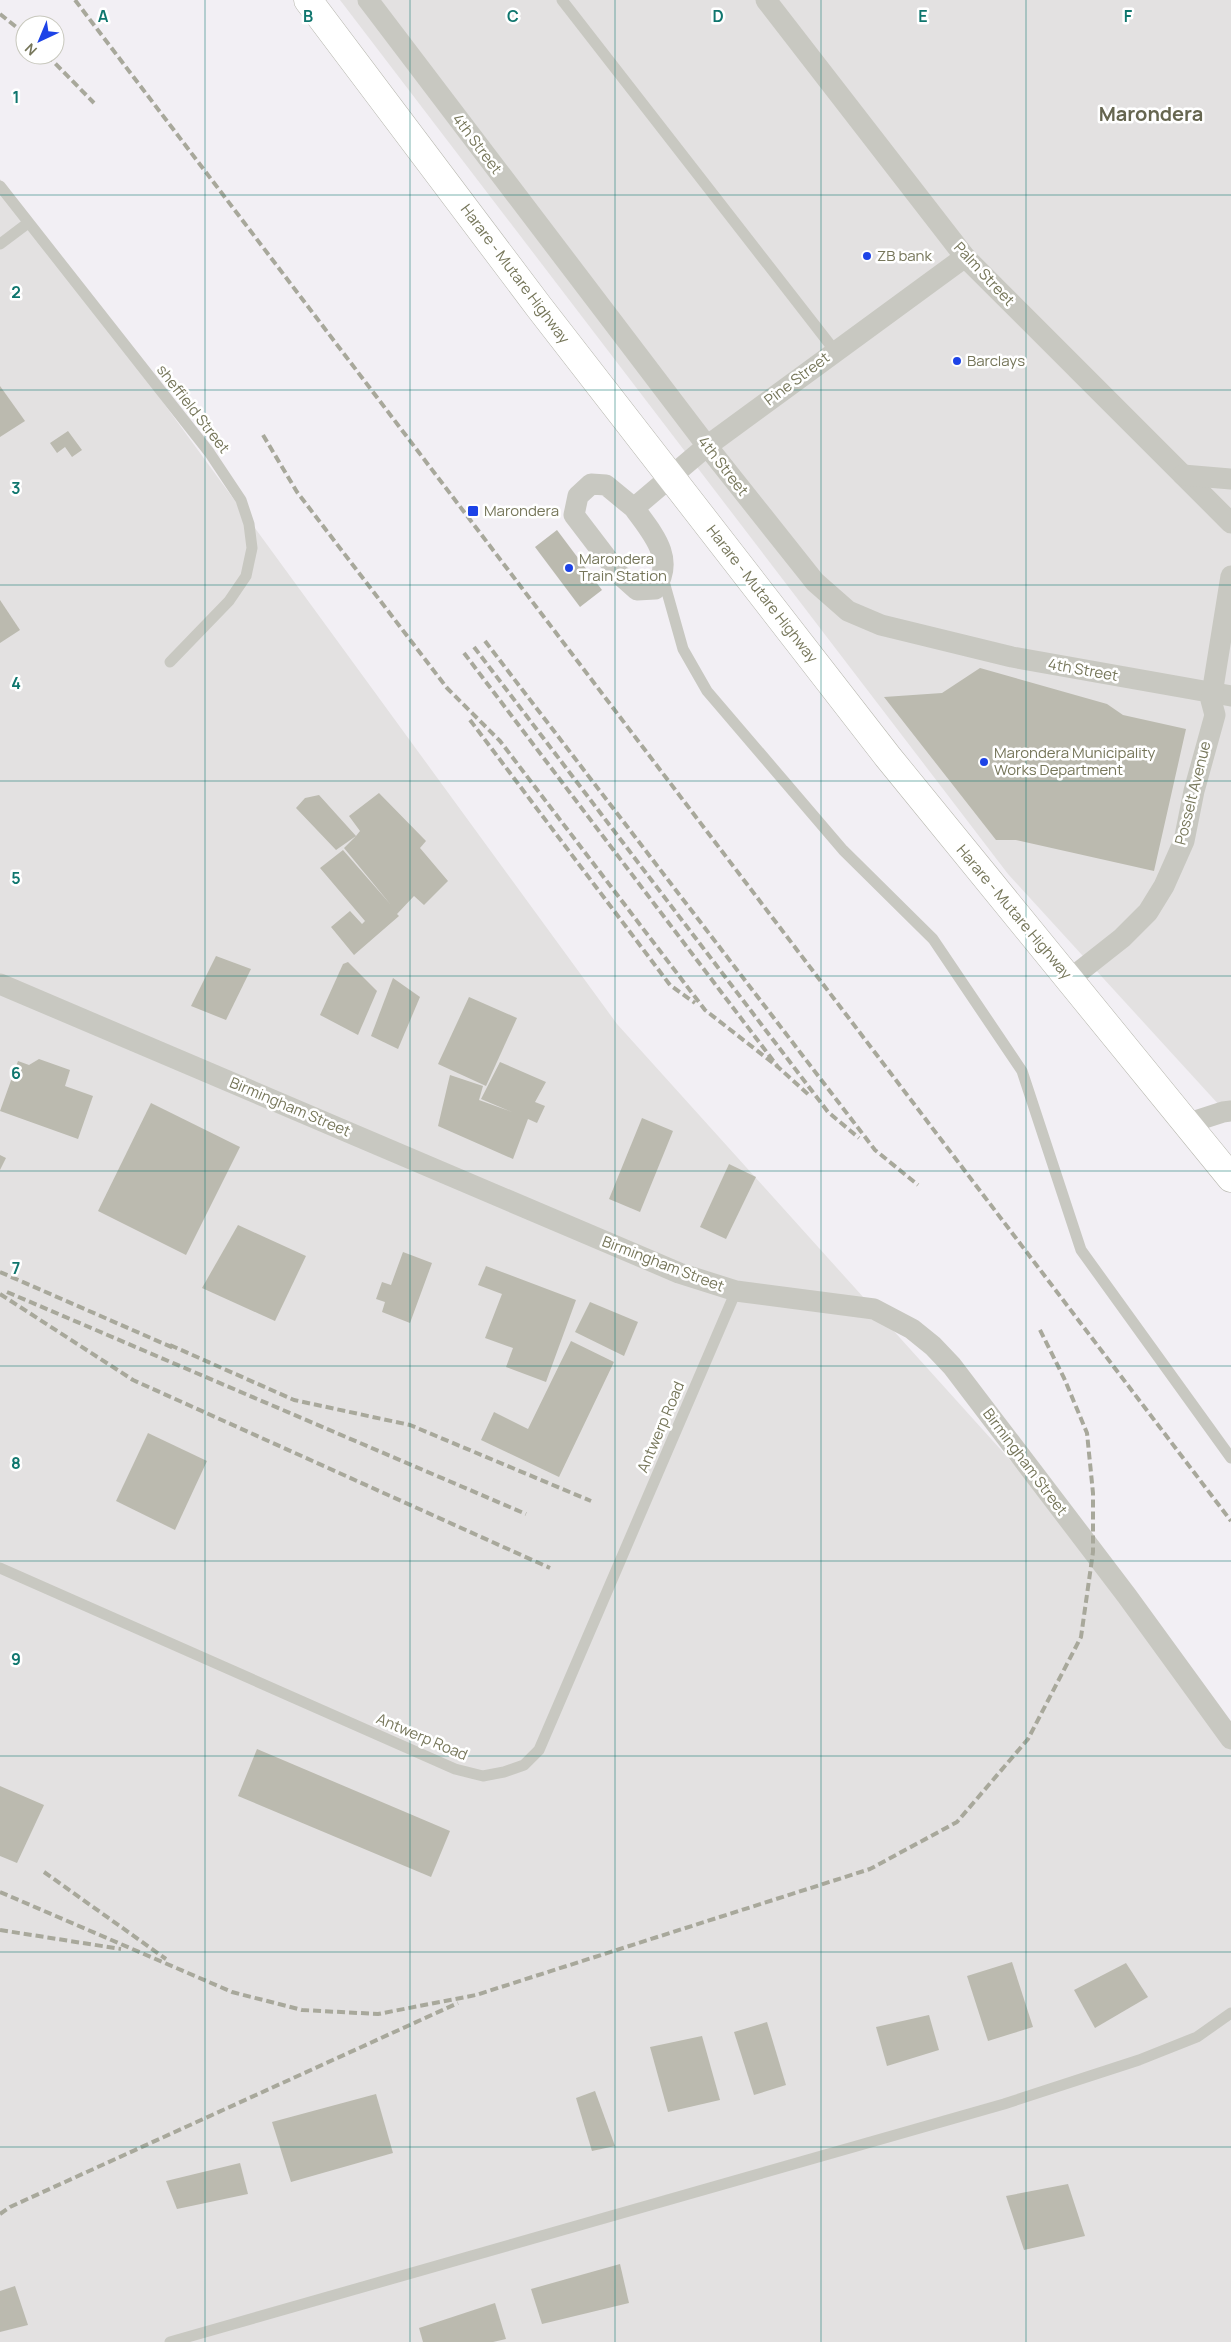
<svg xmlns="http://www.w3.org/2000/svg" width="1231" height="2342" font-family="Manrope,sans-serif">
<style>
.built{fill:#e3e1e1}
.building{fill:#bbbaaf}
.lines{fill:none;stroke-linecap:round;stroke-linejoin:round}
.highway-casing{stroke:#b6b6ad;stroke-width:29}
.lane{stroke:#c8c8c1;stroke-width:11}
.street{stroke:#c8c8c1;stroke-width:21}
.highway{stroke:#fff;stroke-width:28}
.rail{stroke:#a8a89b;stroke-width:4;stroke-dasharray:8 4;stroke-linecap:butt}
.grid{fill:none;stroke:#0f766e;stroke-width:1;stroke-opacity:0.55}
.poi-dot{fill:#1d43e7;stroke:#fff;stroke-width:2}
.labels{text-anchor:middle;stroke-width:5;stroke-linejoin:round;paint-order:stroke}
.street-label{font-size:15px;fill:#76765a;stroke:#fff}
.poi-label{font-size:15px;fill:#76765a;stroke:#fff;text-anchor:start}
.district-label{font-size:20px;font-weight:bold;fill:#666650;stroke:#fff}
.grid-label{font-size:16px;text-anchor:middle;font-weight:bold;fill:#0f766e;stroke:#fff;stroke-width:5;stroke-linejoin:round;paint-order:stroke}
</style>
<rect width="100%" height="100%" fill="#f2eff4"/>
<g class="built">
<path d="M340,0H1231V1118L1008,874Z"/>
<path d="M0,179L617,1024L1093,1552L1231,1733V2342H0Z"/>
</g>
<g class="building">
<path d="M0,386L25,421L0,437Z"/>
<path d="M68,431L82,450L72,457L65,447L57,453L50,443Z"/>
<path d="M557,530L602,590L580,607L535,547Z"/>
<path d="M0,600L20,630L0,643Z"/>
<path d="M980,668L1107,704L1123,715L1186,729L1154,871L1016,840H996L884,697L942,693Z"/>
<path d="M379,793L426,841L420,848L448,881L424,905L414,896L397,914L399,916L354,955L331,927L350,911L362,924L365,921L320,868L343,850L391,905L344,848L356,836L336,850L296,808L305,798L319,795L356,836L360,831L349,816Z"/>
<path d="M216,956L251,969L226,1020L191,1006Z"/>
<path d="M348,962L377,991L358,1035L320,1015L343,964Z"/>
<path d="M393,978L420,997L398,1049L371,1036Z"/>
<path d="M469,997L517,1018L486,1086L438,1064Z"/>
<path d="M39,1059L70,1070L65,1086L93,1096L78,1139L0,1111L18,1061L29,1065Z"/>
<path d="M500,1062L546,1082L535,1102L545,1106L537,1123L528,1119L513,1159L438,1126L450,1075L483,1086L479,1100L512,1112L481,1099Z"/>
<path d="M151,1103L240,1147L186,1255L98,1211Z"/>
<path d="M642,1118L673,1131L640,1212L609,1199Z"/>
<path d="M0,1155L6,1158L0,1170Z"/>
<path d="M729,1164L756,1177L726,1239L700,1227Z"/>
<path d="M238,1225L306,1256L275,1321L202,1288Z"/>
<path d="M403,1252L432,1263L410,1323L382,1312L385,1302L376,1299L382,1282L391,1285Z"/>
<path d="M486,1266L576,1300L546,1382L506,1367L513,1348L485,1338L502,1294L478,1285Z"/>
<path d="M590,1302L638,1322L624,1356L575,1332Z"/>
<path d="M571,1341L614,1362L559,1477L481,1440L494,1412L528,1429Z"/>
<path d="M148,1433L207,1461L175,1530L116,1501Z"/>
<path d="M257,1749L450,1831L431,1877L238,1796Z"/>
<path d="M0,1786L44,1805L17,1863L0,1856Z"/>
<path d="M1012,1962L1033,2027L988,2041L967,1976Z"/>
<path d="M1126,1963L1148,1997L1095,2028L1074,1990Z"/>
<path d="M929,2015L939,2050L887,2066L876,2027Z"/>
<path d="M767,2022L786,2085L754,2095L734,2032Z"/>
<path d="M702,2036L720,2100L668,2112L650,2047Z"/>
<path d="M595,2091L615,2146L592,2151L576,2098Z"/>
<path d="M376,2094L393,2153L291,2182L272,2122Z"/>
<path d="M240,2163L248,2194L177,2209L166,2181Z"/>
<path d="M1068,2184L1085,2236L1024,2250L1006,2196Z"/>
<path d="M620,2264L629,2303L542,2324L531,2289Z"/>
<path d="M15,2286L28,2325L0,2332V2291Z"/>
<path d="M495,2303L506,2339L493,2342H423L419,2328Z"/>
</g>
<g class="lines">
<g class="highway-casing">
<path id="highway" d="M308,0L539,307L888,757L1231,1178"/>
</g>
<g class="lane">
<path d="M562,0L835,351"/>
<path d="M0,186L209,452L241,500L249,524L252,548L246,576L229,601L170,662"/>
<path d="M0,244L28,223"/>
<path d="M663,578L683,649L707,691L843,850L933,939L1022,1071L1081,1250L1231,1458"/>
<path d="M0,1568L455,1769L483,1776L504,1772L524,1765L539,1750L736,1291"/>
<path d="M170,2342L1004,2104L1139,2060L1197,2037L1231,2013"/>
</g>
<g class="street">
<path d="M368,0L707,446L815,582L848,611L881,625L1012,657L1231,696"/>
<path d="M766,0L965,257L1231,523"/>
<path d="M1183,475L1231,479"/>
<path d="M634,508C652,533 676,558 655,589L637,590L619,574L574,515L578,496L591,484L606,485L634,508L707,446L965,257"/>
<path d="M1070,979L1122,938L1148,912L1164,886L1184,841L1194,791L1215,715L1211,700L1231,576"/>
<path d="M0,984L679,1273L736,1291L874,1309L912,1329L933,1346L952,1366L1127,1596L1231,1739"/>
<path d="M1186,1124L1223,1112L1231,1111"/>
</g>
<use href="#highway" class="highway"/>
<g class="rail">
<path d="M75,0L1231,1521"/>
<path d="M0,14L25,34"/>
<path d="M47,55L94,103"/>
<path d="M263,435L297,492L447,688L500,741L705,1010L778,1067"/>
<path d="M485,641L875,1150L918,1185"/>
<path d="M474,647L828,1112L859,1138"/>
<path d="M464,653L778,1067L810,1096"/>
<path d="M470,720L670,985L695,1003"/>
<path d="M0,1272L176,1349"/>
<path d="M7,1292L526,1514"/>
<path d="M0,1294L133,1380L550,1568"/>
<path d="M170,1345L294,1400L410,1425L591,1501"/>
<path d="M44,1872L166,1959"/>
<path d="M0,1892L232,1992L302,2010L378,2014L476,1995L870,1869L957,1822L1028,1739L1081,1637L1093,1552V1493L1087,1433L1064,1378L1039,1328"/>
<path d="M0,1930L121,1949"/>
<path d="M0,2214L10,2207L458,2003"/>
</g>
</g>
<path class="grid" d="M205,0V2342M410,0V2342M615,0V2342M821,0V2342M1026,0V2342M0,195H1231M0,390H1231M0,585H1231M0,781H1231M0,976H1231M0,1171H1231M0,1366H1231M0,1561H1231M0,1756H1231M0,1952H1231M0,2147H1231"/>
<g class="poi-dot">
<circle cx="867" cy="256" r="5"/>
<circle cx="957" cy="361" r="5"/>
<rect x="467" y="505" width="12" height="12" rx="2.5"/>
<circle cx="569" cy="568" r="5"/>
<circle cx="984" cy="762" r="5"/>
</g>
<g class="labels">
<g class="street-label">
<text transform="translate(477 144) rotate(53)" y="5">4th Street</text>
<text transform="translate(515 274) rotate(53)" y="5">Harare - Mutare Highway</text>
<text transform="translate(984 274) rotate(47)" y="5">Palm Street</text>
<text transform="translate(797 379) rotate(-37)" y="5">Pine Street</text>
<text transform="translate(193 409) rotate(52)" y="5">sheffield Street</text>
<text transform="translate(723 466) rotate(52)" y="5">4th Street</text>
<text transform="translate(762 594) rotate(52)" y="5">Harare - Mutare Highway</text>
<text transform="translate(1083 670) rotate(10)" y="5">4th Street</text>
<text transform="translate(1193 793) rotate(-76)" y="5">Posselt Avenue</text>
<text transform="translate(1014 912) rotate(50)" y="5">Harare - Mutare Highway</text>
<text transform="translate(290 1107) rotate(23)" y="5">Birmingham Street</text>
<text transform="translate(663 1264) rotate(21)" y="5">Birmingham Street</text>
<text transform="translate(661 1427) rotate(-67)" y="5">Antwerp Road</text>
<text transform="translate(1025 1462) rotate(53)" y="5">Birmingham Street</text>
<text transform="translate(422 1737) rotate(23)" y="5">Antwerp Road</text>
</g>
<g class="poi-label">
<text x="877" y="261">ZB bank</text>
<text x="967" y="366">Barclays</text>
<text x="484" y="516">Marondera</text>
<text x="579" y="564">Marondera<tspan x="579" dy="17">Train Station</tspan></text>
<text x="994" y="758">Marondera Municipality<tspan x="994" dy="17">Works Department</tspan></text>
</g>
<g class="district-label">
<text x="1151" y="121">Marondera</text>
</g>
</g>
<g class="grid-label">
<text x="103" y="22">A</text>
<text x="308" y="22">B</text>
<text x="513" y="22">C</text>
<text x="718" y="22">D</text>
<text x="923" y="22">E</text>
<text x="1128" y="22">F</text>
<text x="16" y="103">1</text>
<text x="16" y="298">2</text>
<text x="16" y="494">3</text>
<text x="16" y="689">4</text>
<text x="16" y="884">5</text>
<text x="16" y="1079">6</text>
<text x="16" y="1274">7</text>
<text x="16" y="1469">8</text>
<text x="16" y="1665">9</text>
</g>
<g transform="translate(40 40) rotate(224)"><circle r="24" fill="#ffffff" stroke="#c8c8bd"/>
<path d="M0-4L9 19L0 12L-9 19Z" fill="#1d43e7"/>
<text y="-8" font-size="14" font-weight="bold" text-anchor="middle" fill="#76765a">N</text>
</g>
</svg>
